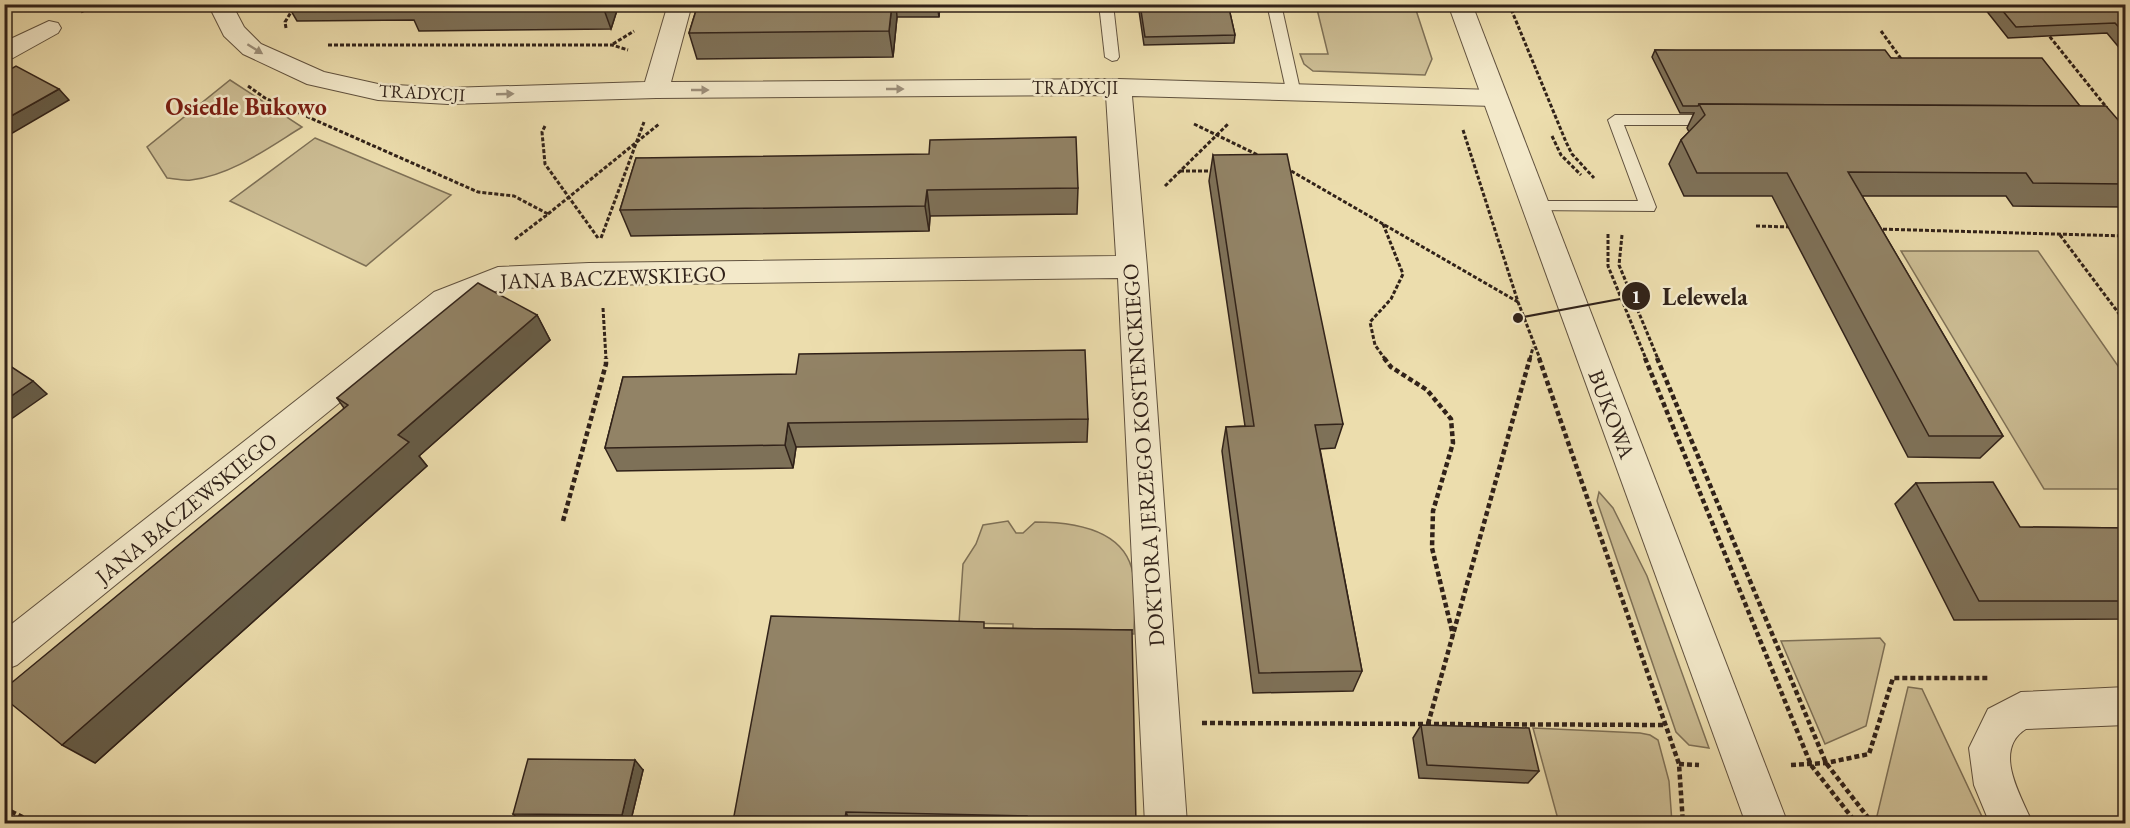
<svg xmlns="http://www.w3.org/2000/svg" width="2130" height="828" font-family="'EB Garamond',serif">
<style>
.green{fill:#ccbd94;stroke:#7e7056;stroke-width:1.5}
.lines{fill:none;stroke-linecap:round;stroke-linejoin:round}
.service-casing{stroke:#60513e;stroke-width:2}
.minor-casing{stroke:#60513e;stroke-width:2}
.tertiary-casing{stroke:#60513e;stroke-width:2}
.path-far1{stroke:#312219;stroke-width:3;stroke-dasharray:4 2;stroke-linecap:butt}
.path{stroke:#312219;stroke-width:4.5;stroke-dasharray:5 3;stroke-linecap:butt}
.service{fill:#f3e9ca;fill-rule:evenodd}
.minor{fill:#f3e9ca;fill-rule:evenodd}
.tertiary{fill:#f3e9ca;fill-rule:evenodd}
.wall{fill:#7e7158;stroke:#312219;stroke-width:1.5}
.shaded-wall{fill:#665c47;stroke:#312219;stroke-width:1.5}
.building{fill:#928366;stroke:#312219;stroke-width:1.5}
.oneway{fill:#9c8f7a}
.labels{text-anchor:middle;stroke-width:5;stroke-linejoin:round;paint-order:stroke}
.far-street-label{font-size:18px;fill:#312219;stroke:#f3e9ca}
.street-label{font-size:22px;fill:#312219;stroke:#f3e9ca}
.neighbourhood-label{font-size:24px;font-weight:bold;fill:#7a1f14;stroke:#f3e9ca}
.leader{fill:none;stroke:#312219;stroke-width:2}
.callout-dot{fill:#312219;stroke:#f3e9ca;stroke-width:2}
.mark-label{font-size:18px;text-anchor:middle;font-weight:bold;fill:#fff}
.callout-label{font-size:24px;text-anchor:middle;font-weight:bold;fill:#312219;stroke:#f3e9ca;stroke-width:5;stroke-linejoin:round;paint-order:stroke}
</style>
<rect width="100%" height="100%" fill="#ecddad"/>
<filter id="stains"><feTurbulence type="fractalNoise" baseFrequency=".00333" numOctaves="4"/><feColorMatrix values="0 0 0 0 .2 0 0 0 0 .09 0 0 0 0 .02 0 0 0 .5 -.17"/></filter>
<radialGradient id="worn" r=".72"><stop offset=".6" stop-color="#630" stop-opacity="0"/><stop offset="1" stop-color="#630" stop-opacity=".3"/></radialGradient>
<g class="green">
<path d="M1414,4L1432,59L1425,75L1313,71L1304,64L1300,54H1328L1316,5Z"/>
<path d="M230,80L302,127C268,148 232,175 191,180C184,181 175,179 167,178L147,147Z"/>
<path d="M315,138L451,195L366,266L230,201Z"/>
<path d="M1901,251H2038L2125,376V489H2044Z"/>
<path d="M1599,492L1613,508L1647,576L1709,748L1689,745L1676,732L1597,501Z"/>
<path d="M1008,521L1016,533H1023L1035,522C1072,522 1125,528 1133,574C1137,593 1134,615 1134,634L1013,632V624L959,623L963,564L976,544L983,525Z"/>
<path d="M1880,638L1885,644L1866,726L1825,744L1781,641Z"/>
<path d="M1908,687L1922,689L1985,823L1879,824L1876,820Z"/>
<path d="M1533,728L1640,733L1650,735L1658,740L1669,781L1672,823H1559Z"/>
</g>
<g class="lines">
<g class="service-casing">
<g id="service">
<path d="M1099,4H1113L1119,57L1117,60L1112,61L1105,57Z"/>
<path d="M1267,4H1281L1301,94L1299,97L1294,99L1287,94Z"/>
<path d="M1615,115H1713L1720,120L1713,125H1624L1656,207L1654,211L1528,210L1526,206L1528,202L1534,201H1638L1608,120Z"/>
</g>
</g>
<g class="minor-casing">
<g id="minor">
<path d="M212,4H237L234,8L244,27L261,44L324,72L378,84L448,88L645,82L668,4H692L671,82L1118,79L1494,90L1503,92L1507,98L1503,104L1494,106L1132,96L1147,267L1187,824H1145L1118,278L589,285L501,289L456,308L17,665L4,670V630L434,292L498,267L589,263L1116,256L1106,95L656,98L448,104L378,100L307,84L243,54L224,36L210,8Z"/>
<path d="M49,21L58,23L61,28L58,33L13,58L4,60V42Z"/>
<path d="M2126,687V725L2026,729C1992,750 2021,796 2033,824H1990L1974,785L1969,748L1988,709L2021,692Z"/>
</g>
</g>
<g class="tertiary-casing">
<path id="tertiary" d="M1448,4H1472L1788,824H1746Z"/>
</g>
<g class="path-far1">
<path d="M1509,4L1566,142L1572,154L1594,178"/>
<path d="M81,12L96,4"/>
<path d="M286,28L285,22L296,4"/>
<path d="M1881,31L1902,60"/>
<path d="M2046,32L2107,108"/>
<path d="M613,44L634,31"/>
<path d="M328,45H612L628,50"/>
<path d="M248,86L265,98L478,192L514,196L548,214L514,240"/>
<path d="M1194,124L1260,156"/>
<path d="M545,126L542,132L545,164L598,238"/>
<path d="M1463,130L1518,302L1540,359"/>
<path d="M1552,136L1561,155L1581,175"/>
<path d="M1286,168L1518,302"/>
<path d="M1180,171H1214"/>
<path d="M1165,186L1228,124"/>
<path d="M548,214L659,124"/>
<path d="M1383,224L1403,274L1391,299L1370,322L1375,345L1385,359"/>
<path d="M1756,226L1791,227"/>
<path d="M1877,229L2126,236"/>
<path d="M1608,234V266L1646,359"/>
<path d="M1622,235L1619,265L1658,359"/>
<path d="M2060,235L2126,323"/>
<path d="M601,238L644,122"/>
<path d="M603,308L606,359"/>
<path d="M1530,359L1533,347"/>
</g>
<g class="path">
<path d="M1384,358L1391,367L1427,390L1451,419L1453,443L1433,511L1432,548L1453,635"/>
<path d="M1539,358L1679,764L1683,824"/>
<path d="M1645,358L1811,765L1857,824"/>
<path d="M1657,358L1826,763L1873,824"/>
<path d="M563,521L606,364V358"/>
<path d="M1202,723L1666,725"/>
<path d="M1428,724L1530,358"/>
<path d="M1679,764L1699,765"/>
<path d="M1791,765L1826,763L1869,754L1893,678H1990"/>
<path d="M4,808L37,824"/>
</g>
<use href="#service" class="service"/>
<use href="#minor" class="minor"/>
<use href="#tertiary" class="tertiary"/>
</g>
<g class="wall">
<path d="M287,4H619L611,29L419,31L414,20L297,21Z"/>
<path d="M698,4H940L939,17H897L893,57L697,59L689,33Z"/>
<path d="M1138,4H1228L1235,35L1234,43L1144,45Z"/>
<path d="M1981,4H2126V56L2107,33L2008,38Z"/>
<path d="M1655,50L1891,58L2080,106L2126,129V207L2013,206L2006,196H1862L2003,436L1980,458L1908,457L1772,196H1684L1669,164L1681,140L1689,132L1687,128L1694,113H1680L1652,57Z"/>
<path d="M1213,155L1343,424L1335,448L1320,449L1362,671L1353,691L1253,693L1222,451L1226,427L1245,426L1209,181Z"/>
<path d="M636,158L1078,188L1077,214L930,216L929,231L631,236L620,210Z"/>
<path d="M537,315L550,340L419,456L427,466L95,763L344,408L337,398Z"/>
<path d="M623,377L1088,419L1087,442L796,447L793,468L617,471L605,448Z"/>
<path d="M1916,483L2020,527L2126,528V619L1954,620L1895,504Z"/>
<path d="M985,628L1132,630L1027,821L848,817L847,823L737,820L734,816Z"/>
<path d="M1421,725L1539,771L1528,783L1419,778L1413,738Z"/>
<path d="M643,770L630,824L523,823L513,814Z"/>
</g>
<g class="shaded-wall">
<path d="M602,4H619L611,29Z"/>
<path d="M892,4H896L897,17L893,57L889,31Z"/>
<path d="M937,4H940L939,17Z"/>
<path d="M59,89L69,100L4,138V120Z"/>
<path d="M927,190L930,216L929,231L925,206Z"/>
<path d="M537,315L550,340L419,456L427,466L95,763L62,745L398,435Z"/>
<path d="M33,381L47,394L4,424V401Z"/>
<path d="M788,423L796,447L793,468L785,445Z"/>
<path d="M635,760L643,770L630,824L622,815Z"/>
<path d="M846,812L848,817L847,823L845,818Z"/>
</g>
<g class="building">
<path d="M406,4H454L406,5Z"/>
<path d="M698,4H892L889,31L689,33Z"/>
<path d="M1140,4H1228L1235,35L1145,37Z"/>
<path d="M1997,4H2126V35L2115,23L2016,27Z"/>
<path d="M1655,50H1885L1891,58H2042L2080,106L1699,104L1698,106H1683Z"/>
<path d="M4,66L11,69L16,66L59,89L4,120Z"/>
<path d="M1699,104L2106,106L2126,129V184L2033,183L2026,173L1848,172L2003,436H1929L1787,173H1697L1681,140L1705,115Z"/>
<path d="M1076,137L1078,188L927,190L925,206L620,210L636,158L929,154L930,140Z"/>
<path d="M1287,154L1343,424L1315,425L1362,671L1259,673L1226,427L1254,426L1213,155Z"/>
<path d="M478,283L537,315L398,435L409,442L62,745L4,698V689L348,405L337,398Z"/>
<path d="M1085,350L1088,419L788,423L785,445L605,448L623,377L796,374L799,354Z"/>
<path d="M4,362L33,381L4,401Z"/>
<path d="M1993,482L2020,527L2126,528V601H1979L1916,483Z"/>
<path d="M771,616L984,622V628L1132,630L1136,824H1027V816L846,812L845,818L734,816Z"/>
<path d="M1421,725L1529,728L1539,771L1427,765Z"/>
<path d="M528,759L635,760L622,815L513,814Z"/>
</g>
<defs><path id="oneway-solid" d="M-6-.8H1V-3.2L6.5 0L1 3.2V.8H-6Z" transform="scale(1.5)"/></defs>
<g class="oneway">
<use href="#oneway-solid" transform="translate(255 49) rotate(32)"/>
<use href="#oneway-solid" transform="translate(895 89)"/>
<use href="#oneway-solid" transform="translate(700 90)"/>
<use href="#oneway-solid" transform="translate(505 94) rotate(-2)"/>
</g>
<g class="labels">
<g class="far-street-label">
<text x="1075" y="94">TRADYCJI</text>
<text transform="translate(422 93) rotate(3)" y="6">TRADYCJI</text>
</g>
<g class="street-label">
<text transform="translate(613 277) rotate(-2)" y="8">JANA BACZEWSKIEGO</text>
<text transform="translate(1612 414) rotate(69)" y="8">BUKOWA</text>
<text transform="translate(1143 455) rotate(-94)" y="8">DOKTORA JERZEGO KOSTENCKIEGO</text>
<text transform="translate(186 508) rotate(-39)" y="8">JANA BACZEWSKIEGO</text>
</g>
<g class="neighbourhood-label">
<text x="246" y="115">Osiedle Bukowo</text>
</g>
</g>
<path class="leader" d="M1518 318L1636 296"/>
<g class="callout-dot">
<circle cx="1518" cy="318" r="6"/>
<circle cx="1636" cy="296" r="15"/>
</g>
<g class="mark-label">
<text x="1636" y="303">1</text>
</g>
<g class="callout-label">
<text x="1705" y="305">Lelewela</text>
</g>
<rect width="2130" height="828" fill="none" stroke="#ecddad" stroke-width="24"/>
<rect x="6" y="6" width="2118" height="816" fill="none" stroke="#312219" stroke-width="3"/>
<rect x="12" y="12" width="2106" height="804" fill="none" stroke="#312219" stroke-width="1.5"/>
<rect width="100%" height="100%" filter="url(#stains)"/>
<rect width="100%" height="100%" fill="url(#worn)"/>
</svg>
